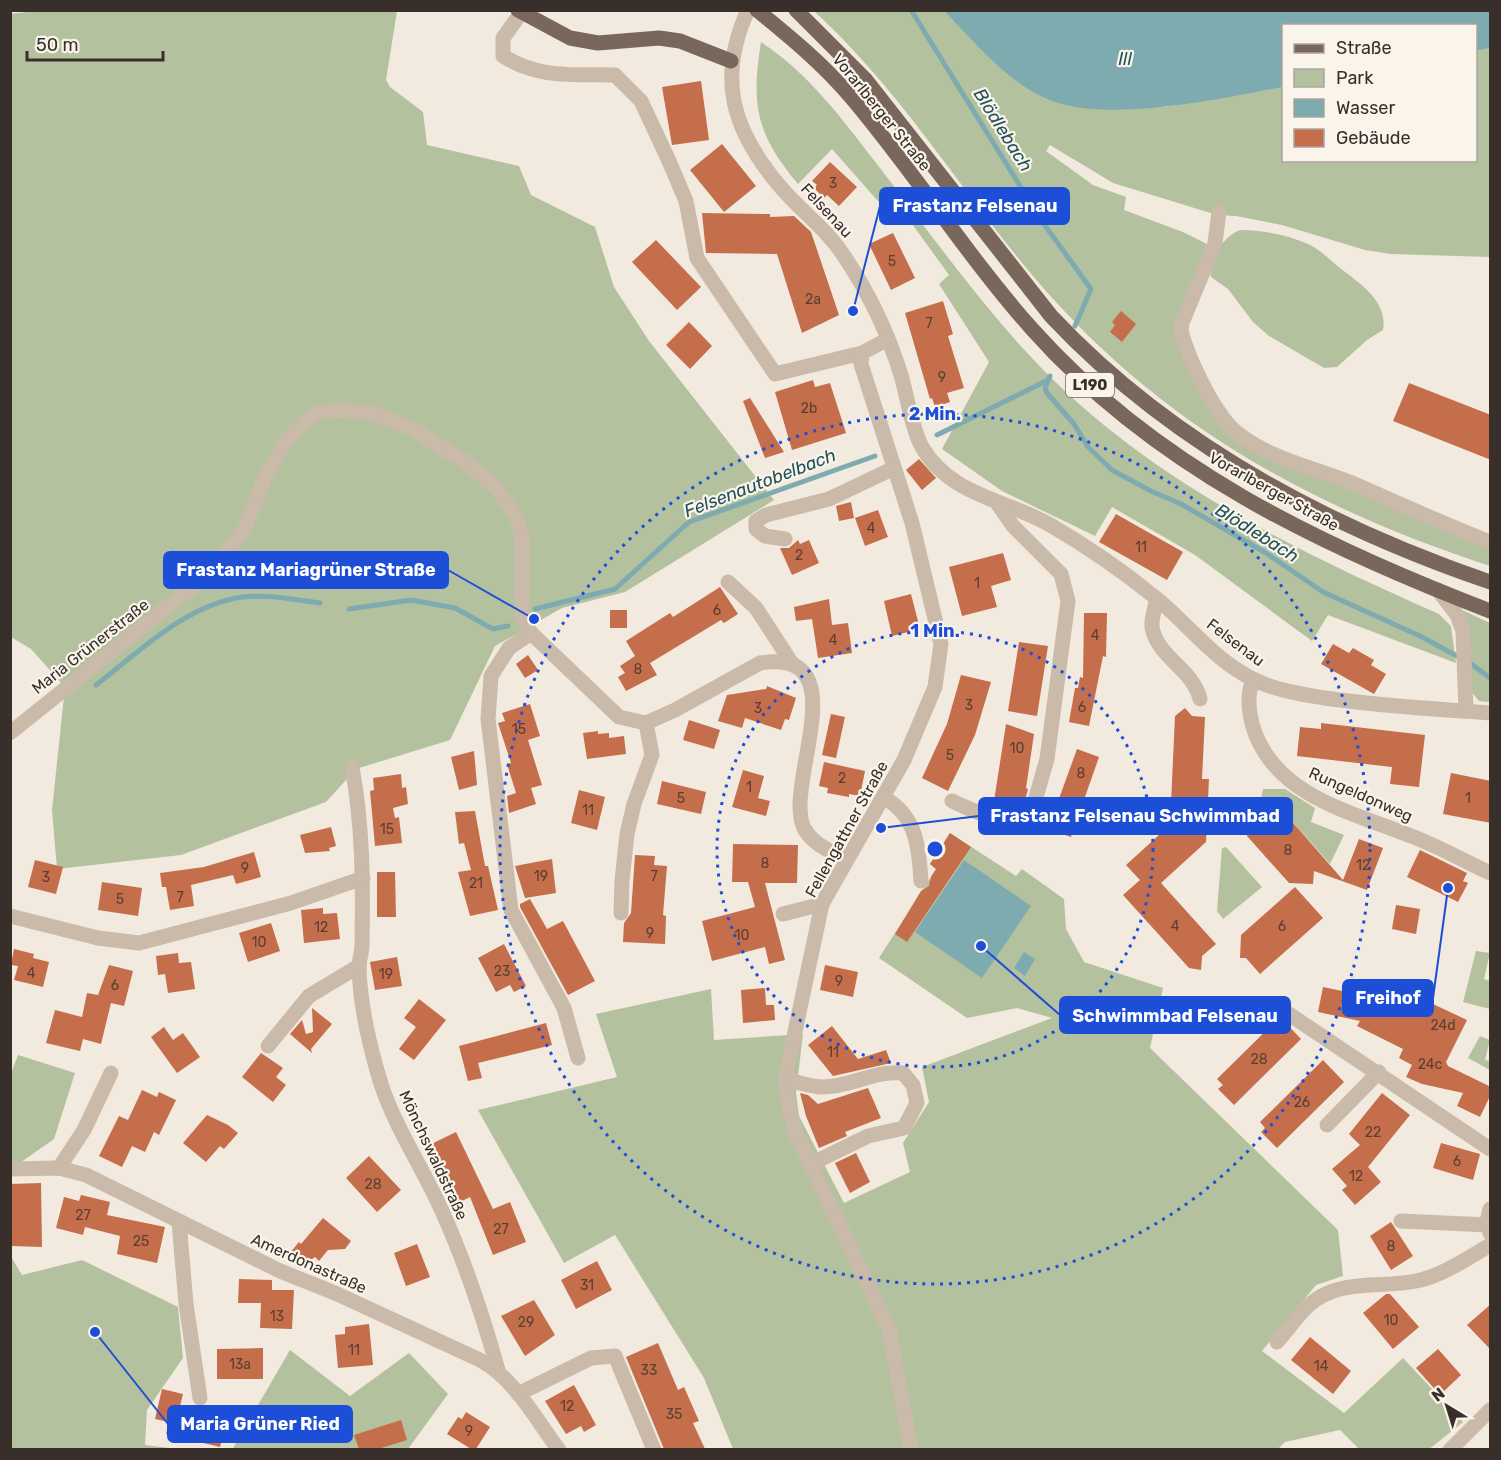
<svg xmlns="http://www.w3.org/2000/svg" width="1501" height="1460" font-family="Rubik,sans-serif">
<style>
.green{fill:#b4c19e}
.water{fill:#7eabaf}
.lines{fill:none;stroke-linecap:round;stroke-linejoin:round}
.stream{stroke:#7eabaf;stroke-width:5}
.building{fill:#c46e4b}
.minor{stroke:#cabaaa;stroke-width:15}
.major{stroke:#7a675b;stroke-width:15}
.ring{fill:none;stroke:#1d4ed8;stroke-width:3;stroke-dasharray:3 6}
.labels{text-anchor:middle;stroke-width:4.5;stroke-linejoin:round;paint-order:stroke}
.number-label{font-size:14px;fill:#5b3f32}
.shield{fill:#faf4eb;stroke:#726a64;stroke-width:1.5}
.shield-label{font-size:15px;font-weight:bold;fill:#382f2a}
.street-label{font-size:16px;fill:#382f2a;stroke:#faf4eb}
.water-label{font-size:18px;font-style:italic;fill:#205359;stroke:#faf4eb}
.centre{fill:#1d4ed8;stroke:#faf4eb;stroke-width:3}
.ring-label{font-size:18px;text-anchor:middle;font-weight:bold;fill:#1d4ed8;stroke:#faf4eb;stroke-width:4.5;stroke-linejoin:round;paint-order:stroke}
.leader{fill:none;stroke:#1d4ed8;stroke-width:2}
.callout-dot{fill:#1d4ed8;stroke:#faf4eb;stroke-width:2}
.callout{fill:#1d4ed8;stroke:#1d4ed8;stroke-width:2}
.callout-label{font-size:18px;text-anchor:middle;font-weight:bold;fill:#fff}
</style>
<rect width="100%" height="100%" fill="#f2eade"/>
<g class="green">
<path d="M43,10L397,11L386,80L390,87L423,112L427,145L519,166L531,195L595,227L614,287L649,341L774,500L625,592L562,608L495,646L450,740L356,769L326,802L181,855L57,869L52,810L65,687L31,649L11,637L10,14Z"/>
<path d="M814,11H944L997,64L1164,107L1283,87L1284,160H1476V51L1490,48V257L1391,254L1365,250L1282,225L1236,216L1217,215L1113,183L1050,145L1046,151L1093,185L1126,197L1124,210L1183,232L1207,244L1174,326L1224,426L1490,547V566C1310,507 1157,423 1033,276C959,188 900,90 814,11Z"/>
<path d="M761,42C806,71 841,117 873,159C921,221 967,286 1019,344C1133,472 1285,546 1439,614L1451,626L1456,663L1328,615L1312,641L1195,555L1112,507L1095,536L1002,491L942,449L989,362L939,284L949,275L902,210L892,217L832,149L798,184C756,134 751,105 761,42Z"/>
<path d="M1240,230C1263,230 1288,235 1308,244C1321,250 1330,260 1341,269C1361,284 1388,302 1383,330L1367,340L1337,367L1324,368L1269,336L1253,322L1228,289L1211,277C1207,260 1225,235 1240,230Z"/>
<path d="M1460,609L1490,623V702L1479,701L1471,691Z"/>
<path d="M1263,789H1285L1315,808L1311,822L1344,835L1330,864L1274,801L1258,815Z"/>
<path d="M950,833L1016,876L1022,869L1064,899L1066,929L1084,962L1163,988L1150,1048L1338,1230L1343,1276L1316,1285L1262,1351L1344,1413L1403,1358L1463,1422L1428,1450L1359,1449L1340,1430L1285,1442L1277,1450L733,1449L704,1378L615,1235L564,1263L478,1110L617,1077L596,1014L711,989L714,1040L803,1034L796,1093L799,1116L844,1203L910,1172L903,1143L929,1102L922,1067L1052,1018L1017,1008L967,1018L879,958L936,869L930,864Z"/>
<path d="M1226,847L1262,887L1223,919L1217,911L1222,848Z"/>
<path d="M1476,951L1490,953L1484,979L1490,981V1009L1463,1002Z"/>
<path d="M1480,1036L1490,1040L1485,1060L1490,1061V1070L1468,1058Z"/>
<path d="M18,1055L75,1073L54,1139L11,1169L10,1076Z"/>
<path d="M10,1255L22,1275L82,1260L178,1307L183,1358L147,1410L145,1445L178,1449H11Z"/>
<path d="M290,1350L350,1396L409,1353L448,1394L408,1449L232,1450Z"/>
</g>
<g class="water">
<path d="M944,11H1490V48L1476,51V26H1284L1283,87C1222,98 1111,123 1052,101C1009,85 975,42 944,11Z"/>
<path d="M964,860L1031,906L982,978L915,932Z"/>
<path d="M1024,952L1035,959L1025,976L1014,968Z"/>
</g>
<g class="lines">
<g class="stream">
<path d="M911,10L1041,220L1091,289L1075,326"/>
<path d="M1050,376L1045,388L1047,393L1074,424L1088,447L1112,470L1151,491L1181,504L1266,553L1323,592L1420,636L1470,663L1490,678"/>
<path d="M937,435L1048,380"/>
<path d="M349,609L411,600L455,608L493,629L508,626"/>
<path d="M535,609L615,589L689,522L875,456"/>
<path d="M96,685C139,652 186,605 242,597C267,594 295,600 320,603"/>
</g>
</g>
<g class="building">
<path d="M701,81L709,140L672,145L662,87Z"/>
<path d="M722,144L756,186L724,212L690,170Z"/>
<path d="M830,162L857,187L839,206L827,195L824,198L814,188L817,185L812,181Z"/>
<path d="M702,213L770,214V217L794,216L811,232L839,315L802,333L777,254L706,253Z"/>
<path d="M893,233L915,278L891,290L869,244Z"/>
<path d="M656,240L701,287L677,310L632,262Z"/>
<path d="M943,301L953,334L948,336L964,388L947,393L950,402L935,407L932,398L930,399L905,313Z"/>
<path d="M1121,311L1136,324L1122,342L1110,332L1115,325L1112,322Z"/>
<path d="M689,322L712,346L690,369L666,345Z"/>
<path d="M813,380L815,387L830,383L846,433L792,450L775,392Z"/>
<path d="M1409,383L1491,415V460L1393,421Z"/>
<path d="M750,398L784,452L765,458L743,401Z"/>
<path d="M919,459L936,478L922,490L906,470Z"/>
<path d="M851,502L854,518L839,521L836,506Z"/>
<path d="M878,510L888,537L865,546L855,518Z"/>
<path d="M1116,514L1183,552L1167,580L1099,542Z"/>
<path d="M798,540L800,544L809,540L819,563L792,575L780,548H789Z"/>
<path d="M1003,553L1011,580L991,586L997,607L962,616L949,567Z"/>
<path d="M720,587L738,614L724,623L721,620L650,663L657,675L626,691L618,677L625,673L620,666L635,656L626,641L670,613L673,617Z"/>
<path d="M911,594L920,629L892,636L884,601Z"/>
<path d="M829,599L832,625L848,623L852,653L818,658L812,619L796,621L794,607Z"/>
<rect x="610" y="610" width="17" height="18"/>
<path d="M1084,613H1107L1106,657L1103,656L1089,726L1069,722L1075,688H1078L1080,677L1083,678Z"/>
<path d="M1019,642L1048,646L1037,716L1008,711Z"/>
<path d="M1333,644L1349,653L1353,648L1374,660L1371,665L1386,674L1374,694L1321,664Z"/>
<path d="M528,655L538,670L525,678L516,664Z"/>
<path d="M961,675L991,682L975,735L948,791L922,778L947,724Z"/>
<path d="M767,686L796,698L789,720L785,719L781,730L745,718L742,728L718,721L727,695L766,689Z"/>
<path d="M530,704L540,736L528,740L542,785L531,788L536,804L509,813L507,796L516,793L507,764L511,763L498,723L505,721L502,713Z"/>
<path d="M1185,708L1192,716L1205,717L1202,779H1209L1206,842L1161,883L1216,944L1202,956L1201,970L1189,968L1123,895L1140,880L1126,865L1170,825L1175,716Z"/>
<path d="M831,714L845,717L836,758L822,755Z"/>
<path d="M689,720L720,730L714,749L683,740Z"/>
<path d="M1321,723L1425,735L1419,787L1390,784L1392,767L1297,756L1300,727L1321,729Z"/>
<path d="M1006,724L1034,734L1026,788L1028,789L1023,808L994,801Z"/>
<path d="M598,731V734L609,733V738L624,736L626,754L587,759L583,733Z"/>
<path d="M1077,749L1099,757L1071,837L1048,829Z"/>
<path d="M474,751L477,785L459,790L451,757Z"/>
<path d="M824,762L865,771L860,796L849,794V797L827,793L828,788L819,786Z"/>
<path d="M743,770L764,776L758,798L770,801L766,816L732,807Z"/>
<path d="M1451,773L1491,781V823L1443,814Z"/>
<path d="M401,774L402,788L406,787L408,804L393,808L395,818L399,817L402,843L375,846L370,791L374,790L373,778Z"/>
<path d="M662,781L706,792L701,814L657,804Z"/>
<path d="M579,790L605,797L597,830L571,823Z"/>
<path d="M1274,801L1343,880L1359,839L1383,848L1367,890L1314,871L1313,884L1289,883L1247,836L1248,825Z"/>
<path d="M475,811L485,866H488L498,910L470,916L458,872L471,870L464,843L459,844L455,812Z"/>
<path d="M331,827L336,846L329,848L330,851L305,853L300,835Z"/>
<path d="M950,833L971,847L907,942L895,934L921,891L929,886L931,877L936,869L930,864Z"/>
<path d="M733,844L798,845L797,883H765L785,960L769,964L765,947L712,961L702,921L755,907L748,882H732Z"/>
<path d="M1420,850L1467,873L1463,881L1468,883L1458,902L1407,877Z"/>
<path d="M254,852L261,877L236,884L233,875L191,885L194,906L170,910L166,887H162L160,873L204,867Z"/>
<path d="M635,855L655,856L654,865L667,866L663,915L666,916L665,944L623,942L624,923L631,913Z"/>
<path d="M552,859L556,893L525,898L515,866Z"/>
<path d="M35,860L63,867L56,894L28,887Z"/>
<path d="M377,872H395L396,917H377Z"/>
<path d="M102,882L142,888L138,916L98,910Z"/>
<path d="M1295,887L1323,918L1260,974L1246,958H1240L1241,935Z"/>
<path d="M530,899L547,929L563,921L595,981L568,995L520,907V904Z"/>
<path d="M1396,905L1420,909L1416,934L1392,929Z"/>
<path d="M323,908V914L337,913L340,939L304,943L301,910Z"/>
<path d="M271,923L280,951L248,962L239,933Z"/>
<path d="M504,944L526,986L514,992L510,985L496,992L478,958Z"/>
<path d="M14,949L34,954L33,958L49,962L43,987L14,980L18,966L11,965Z"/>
<path d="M178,953L179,963L191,962L195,989L168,993L165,974L158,975L156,956Z"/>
<path d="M397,957L402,986L375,990L370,962Z"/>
<path d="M109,965L133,971L124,1006L111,1003L101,1044L83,1039L80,1051L46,1043L55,1010L82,1017L87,993L98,995Z"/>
<path d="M825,965L858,972L853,997L820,990Z"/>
<path d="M1323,987L1347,992L1348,988L1376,993L1412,1011L1413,1007L1420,1011L1424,1003L1431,1007L1433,1004L1467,1020L1446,1062L1448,1066L1491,1087V1094L1480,1117L1457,1106L1463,1093L1422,1084L1406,1077L1412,1065L1399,1058L1403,1049L1357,1026L1360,1021L1318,1012Z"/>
<path d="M765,988L766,1005H774L775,1020L743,1023L741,990Z"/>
<path d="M419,999L446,1020L414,1060L399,1049L416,1027L404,1018Z"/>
<path d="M312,1008L332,1024L311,1049L312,1053L290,1034L302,1020L306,1034L313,1032Z"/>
<path d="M1280,1017L1301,1039L1234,1105L1218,1089L1223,1085L1217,1079Z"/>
<path d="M546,1023L552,1045L478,1063L482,1078L468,1081L459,1046Z"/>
<path d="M832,1026L858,1059L886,1050L891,1063L833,1076L808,1045Z"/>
<path d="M164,1027L173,1040L183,1033L200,1057L177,1073L151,1037Z"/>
<path d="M261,1053L283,1068L276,1077L286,1085L273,1102L242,1077Z"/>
<path d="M1323,1060L1344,1082L1277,1148L1261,1132L1265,1128L1260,1122Z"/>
<path d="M868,1088L881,1118L845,1132L847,1136L819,1148L806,1116L800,1093L808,1095L818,1104Z"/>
<path d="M142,1090L157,1097L159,1092L176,1100L159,1135L154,1132L145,1152L132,1146L122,1167L99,1156L119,1116L128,1120Z"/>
<path d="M1382,1093L1410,1115L1368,1167L1381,1182L1355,1205L1342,1190L1347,1186L1332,1169L1360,1145L1349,1134Z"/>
<path d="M207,1115L228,1125L238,1133L224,1149L220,1146L206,1162L183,1143Z"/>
<path d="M456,1132L493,1209L510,1202L526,1242L493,1255L470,1197L454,1205L437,1171L435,1172L423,1148Z"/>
<path d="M1441,1143L1480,1154L1473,1180L1433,1168Z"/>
<path d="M856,1153L870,1182L850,1193L835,1163Z"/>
<path d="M369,1156L401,1190L377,1212L346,1178Z"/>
<path d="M41,1183L42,1247L12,1246L10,1184Z"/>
<path d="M81,1195L110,1202L107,1215L165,1227L157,1263L117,1254L120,1236L85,1227L83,1235L56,1228L64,1197L79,1201Z"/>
<path d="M323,1218L351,1241L345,1249L328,1250L319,1261L315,1257L299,1268L289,1254L299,1242L301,1244Z"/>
<path d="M1391,1222L1413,1256L1391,1270L1370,1236Z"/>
<path d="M417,1244L430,1277L406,1286L394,1253Z"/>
<path d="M597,1261L612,1290L576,1309L561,1280Z"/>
<path d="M239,1279L272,1280V1290H294L292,1329L260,1328L261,1303H238Z"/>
<path d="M1386,1294H1390L1419,1327L1393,1349L1363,1313Z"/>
<path d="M534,1300L555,1335L525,1356L501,1316Z"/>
<path d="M1491,1304V1350L1467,1325Z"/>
<path d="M369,1324L373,1365L338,1368L335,1335L345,1334V1327Z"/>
<path d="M1310,1337L1351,1371L1333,1394L1291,1360Z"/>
<path d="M658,1343L678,1390L684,1387L699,1421L693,1423L705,1449H664L626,1357Z"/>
<path d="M263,1348V1379H217V1349Z"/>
<path d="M1438,1349L1461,1375L1440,1395L1416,1368Z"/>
<path d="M574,1385L596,1425L584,1432L581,1426L566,1434L545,1401Z"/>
<path d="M162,1389L183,1394L180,1406L227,1417L220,1447L166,1434L169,1422L155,1419Z"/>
<path d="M466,1412L490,1427L476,1449H471L447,1434L458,1417L462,1419Z"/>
<path d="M401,1420L407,1440L378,1449H359L354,1435Z"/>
</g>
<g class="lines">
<g class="minor">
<path d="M748,10C717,78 732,129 778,184C799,210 826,228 844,256C869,293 888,333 901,375C907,396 912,429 922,447C951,497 1009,500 1052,526C1088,547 1124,572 1156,598C1188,624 1215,661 1253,679C1274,690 1301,694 1325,698C1380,706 1435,709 1490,713"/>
<path d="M521,13L503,38V56C539,79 574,74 615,75L641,101L669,161L686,201L697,258L775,374L862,353"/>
<path d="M1219,212L1215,243L1182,323L1181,331C1189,360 1213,411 1235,431C1268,459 1313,467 1352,483C1398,503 1443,524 1490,542"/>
<path d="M888,339L862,353L861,364L912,523L941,644L935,687L904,760L822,904L785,1079L789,1109L796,1134L889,1329L911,1450"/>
<path d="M785,539L765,536L756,529V521L766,515L829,499L894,468"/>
<path d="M728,582L756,608L793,665"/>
<path d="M1438,590L1457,615L1463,631L1466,711"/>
<path d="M1157,599C1155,607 1151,619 1152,627C1157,657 1193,669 1200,699"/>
<path d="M531,633L509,648L491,676L488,719L511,910L564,1008L578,1058"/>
<path d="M1253,680C1246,697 1249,716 1255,733C1279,797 1354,813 1411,836C1438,846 1464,861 1490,873"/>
<path d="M10,733L211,572L244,530L265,477L288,438L314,414L335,410L372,413L411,428L467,463L496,488L517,518L522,537V615L531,633L619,717L646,723L675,710L760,663C862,647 780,789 805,830C814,845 832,852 847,859"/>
<path d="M352,767C363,826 363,885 362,945C362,952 359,960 359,967C360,1005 370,1048 381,1084C396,1129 423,1168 442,1211C465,1262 483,1316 498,1370"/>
<path d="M883,797C916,815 919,846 921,881"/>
<path d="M952,801C977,812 1002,827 1030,818L1047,759L1068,601L1061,574L1013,526L997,503"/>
<path d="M621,913L622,881L627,834L634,804L652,755L646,723"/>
<path d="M783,914L822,904"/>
<path d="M10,916L98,938L139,943L291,903L363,878"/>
<path d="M1289,1014L1490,1149"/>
<path d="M268,1046L309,996L359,966"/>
<path d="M785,1079C797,1082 811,1087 823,1087C851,1087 875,1070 903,1073L913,1085L917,1103L904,1128L868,1136L811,1164"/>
<path d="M1327,1125L1379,1072"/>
<path d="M59,1168L84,1130L111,1073"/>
<path d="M10,1169L59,1168L86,1175L280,1271L335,1293L480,1360C515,1379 535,1418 559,1450"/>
<path d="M1401,1221L1488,1225"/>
<path d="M179,1222L186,1304L200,1398"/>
<path d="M1490,1233L1487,1222L1490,1209"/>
<path d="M1277,1342C1289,1329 1300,1311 1314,1301C1344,1279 1383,1288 1416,1281C1442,1276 1468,1258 1490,1245"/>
<path d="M518,1394L591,1358L615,1356L654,1450"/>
<path d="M1450,1450L1490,1410"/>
</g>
<g class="major">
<path d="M518,10L570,38L598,43L659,38L680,41L731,61"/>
<path d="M757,10C790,37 823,64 850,96C914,171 966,255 1032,329C1155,467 1321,546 1490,611"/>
<path d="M796,10L865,79L1051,316C1171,444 1326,526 1490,582"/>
</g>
</g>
<g class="ring">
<circle cx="935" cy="849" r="218"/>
<circle cx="935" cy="849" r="435"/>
</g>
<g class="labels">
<g class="number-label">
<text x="833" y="188">3</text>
<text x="892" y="266">5</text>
<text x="813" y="304">2a</text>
<text x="929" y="328">7</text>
<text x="942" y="382">9</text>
<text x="809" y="413">2b</text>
<text x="871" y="533">4</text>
<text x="1141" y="552">11</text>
<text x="799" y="560">2</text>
<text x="977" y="588">1</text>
<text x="717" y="615">6</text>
<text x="1095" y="640">4</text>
<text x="833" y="645">4</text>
<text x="638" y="674">8</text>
<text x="969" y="710">3</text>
<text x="1082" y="712">6</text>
<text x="758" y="713">3</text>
<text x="519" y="734">15</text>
<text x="1017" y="753">10</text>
<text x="950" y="760">5</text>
<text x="1081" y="778">8</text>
<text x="842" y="783">2</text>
<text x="749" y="792">1</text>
<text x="681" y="803">5</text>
<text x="1468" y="803">1</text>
<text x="588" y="815">11</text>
<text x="387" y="834">15</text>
<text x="1288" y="855">8</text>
<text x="765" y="868">8</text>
<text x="1363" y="870">12</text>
<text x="245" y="873">9</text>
<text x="541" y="881">19</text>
<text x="654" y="881">7</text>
<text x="46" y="882">3</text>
<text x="476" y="888">21</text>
<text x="180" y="902">7</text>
<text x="120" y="904">5</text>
<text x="1175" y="931">4</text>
<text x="1282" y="931">6</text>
<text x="321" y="932">12</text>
<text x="650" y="938">9</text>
<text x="742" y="940">10</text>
<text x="259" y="947">10</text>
<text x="502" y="976">23</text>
<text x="31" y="978">4</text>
<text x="386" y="979">19</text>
<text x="839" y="986">9</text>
<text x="115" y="990">6</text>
<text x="1443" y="1030">24d</text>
<text x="833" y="1057">11</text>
<text x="1259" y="1064">28</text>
<text x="1430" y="1069">24c</text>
<text x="1302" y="1107">26</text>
<text x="1373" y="1137">22</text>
<text x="1457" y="1166">6</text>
<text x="1356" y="1181">12</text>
<text x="373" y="1189">28</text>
<text x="83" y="1220">27</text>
<text x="501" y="1234">27</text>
<text x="141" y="1246">25</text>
<text x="1391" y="1251">8</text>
<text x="587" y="1290">31</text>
<text x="277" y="1321">13</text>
<text x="1391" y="1325">10</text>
<text x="526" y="1327">29</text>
<text x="354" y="1355">11</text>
<text x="240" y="1369">13a</text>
<text x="1321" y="1371">14</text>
<text x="649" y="1375">33</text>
<text x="567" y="1411">12</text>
<text x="674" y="1419">35</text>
<text x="469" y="1436">9</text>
</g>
<rect class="shield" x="1066" y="373" width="48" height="24" rx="4.5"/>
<g class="shield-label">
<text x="1090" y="390">L190</text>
</g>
<g class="street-label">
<text transform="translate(882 112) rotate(51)" y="6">Vorarlberger Straße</text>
<text transform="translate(827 210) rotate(47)" y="6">Felsenau</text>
<text transform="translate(1274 491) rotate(29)" y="6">Vorarlberger Straße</text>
<text transform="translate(1236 642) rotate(37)" y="6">Felsenau</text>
<text transform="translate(90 646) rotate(-38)" y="6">Maria Grünerstraße</text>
<text transform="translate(1361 794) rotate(24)" y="6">Rungeldonweg</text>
<text transform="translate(846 829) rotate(-61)" y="6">Fellengattner Straße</text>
<text transform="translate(434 1155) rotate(65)" y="6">Mönchswaldstraße</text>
<text transform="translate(309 1263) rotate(24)" y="6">Amerdonastraße</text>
</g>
<g class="water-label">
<text x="1125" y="65">Ill</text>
<text transform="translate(1003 130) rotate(58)" y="6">Blödlebach</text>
<text transform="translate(760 483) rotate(-21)" y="6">Felsenautobelbach</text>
<text transform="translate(1257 533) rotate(32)" y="6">Blödlebach</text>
</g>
</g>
<circle cx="935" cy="849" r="9" class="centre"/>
<g class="ring-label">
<text x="935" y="420">2 Min.</text>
<text x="935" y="637">1 Min.</text>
</g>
<path class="leader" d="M853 311L880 206M534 619L448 570M881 828L979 816M1448 888L1433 998M981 946L1060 1015M95 1332L168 1424"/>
<g class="callout-dot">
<circle cx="853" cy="311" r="6"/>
<circle cx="534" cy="619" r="6"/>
<circle cx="881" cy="828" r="6"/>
<circle cx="1448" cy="888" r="6"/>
<circle cx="981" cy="946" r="6"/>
<circle cx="95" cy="1332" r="6"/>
</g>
<g class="callout">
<rect x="880" y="188" width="189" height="36" rx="6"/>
<rect x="164" y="552" width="284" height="36" rx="6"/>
<rect x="979" y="798" width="313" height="36" rx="6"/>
<rect x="1343" y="980" width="90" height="36" rx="6"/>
<rect x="1060" y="997" width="230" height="36" rx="6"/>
<rect x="168" y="1406" width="184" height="36" rx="6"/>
</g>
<g class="callout-label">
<text x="975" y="212">Frastanz Felsenau</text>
<text x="306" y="576">Frastanz Mariagrüner Straße</text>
<text x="1135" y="822">Frastanz Felsenau Schwimmbad</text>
<text x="1388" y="1004">Freihof</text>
<text x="1175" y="1022">Schwimmbad Felsenau</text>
<text x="260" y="1430">Maria Grüner Ried</text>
</g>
<rect width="1501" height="1460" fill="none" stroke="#382f2a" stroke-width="24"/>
<rect x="1282" y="24" width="195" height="138" fill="#faf4eb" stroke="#aca59e" stroke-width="1.5"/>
<rect x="1294" y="44" width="30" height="9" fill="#7a675b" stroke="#aca59e" stroke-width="1.5"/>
<text x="1336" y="54" font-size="18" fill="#382f2a">Straße</text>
<rect x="1294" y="69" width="30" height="18" fill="#b4c19e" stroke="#aca59e" stroke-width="1.5"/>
<text x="1336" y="84" font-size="18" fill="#382f2a">Park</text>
<rect x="1294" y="99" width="30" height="18" fill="#7eabaf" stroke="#aca59e" stroke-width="1.5"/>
<text x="1336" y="114" font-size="18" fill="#382f2a">Wasser</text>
<rect x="1294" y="129" width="30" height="18" fill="#c46e4b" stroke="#aca59e" stroke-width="1.5"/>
<text x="1336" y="144" font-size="18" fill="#382f2a">Gebäude</text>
<g transform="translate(1447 1406) rotate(322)" stroke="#faf4eb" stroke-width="4.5" paint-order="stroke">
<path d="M0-4.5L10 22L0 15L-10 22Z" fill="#382f2a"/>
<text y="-9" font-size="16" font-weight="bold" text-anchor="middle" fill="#382f2a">N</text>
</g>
<path d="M27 51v9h136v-9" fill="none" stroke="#382f2a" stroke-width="3"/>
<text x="36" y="51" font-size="18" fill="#382f2a" stroke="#faf4eb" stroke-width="4.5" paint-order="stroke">50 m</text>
</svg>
